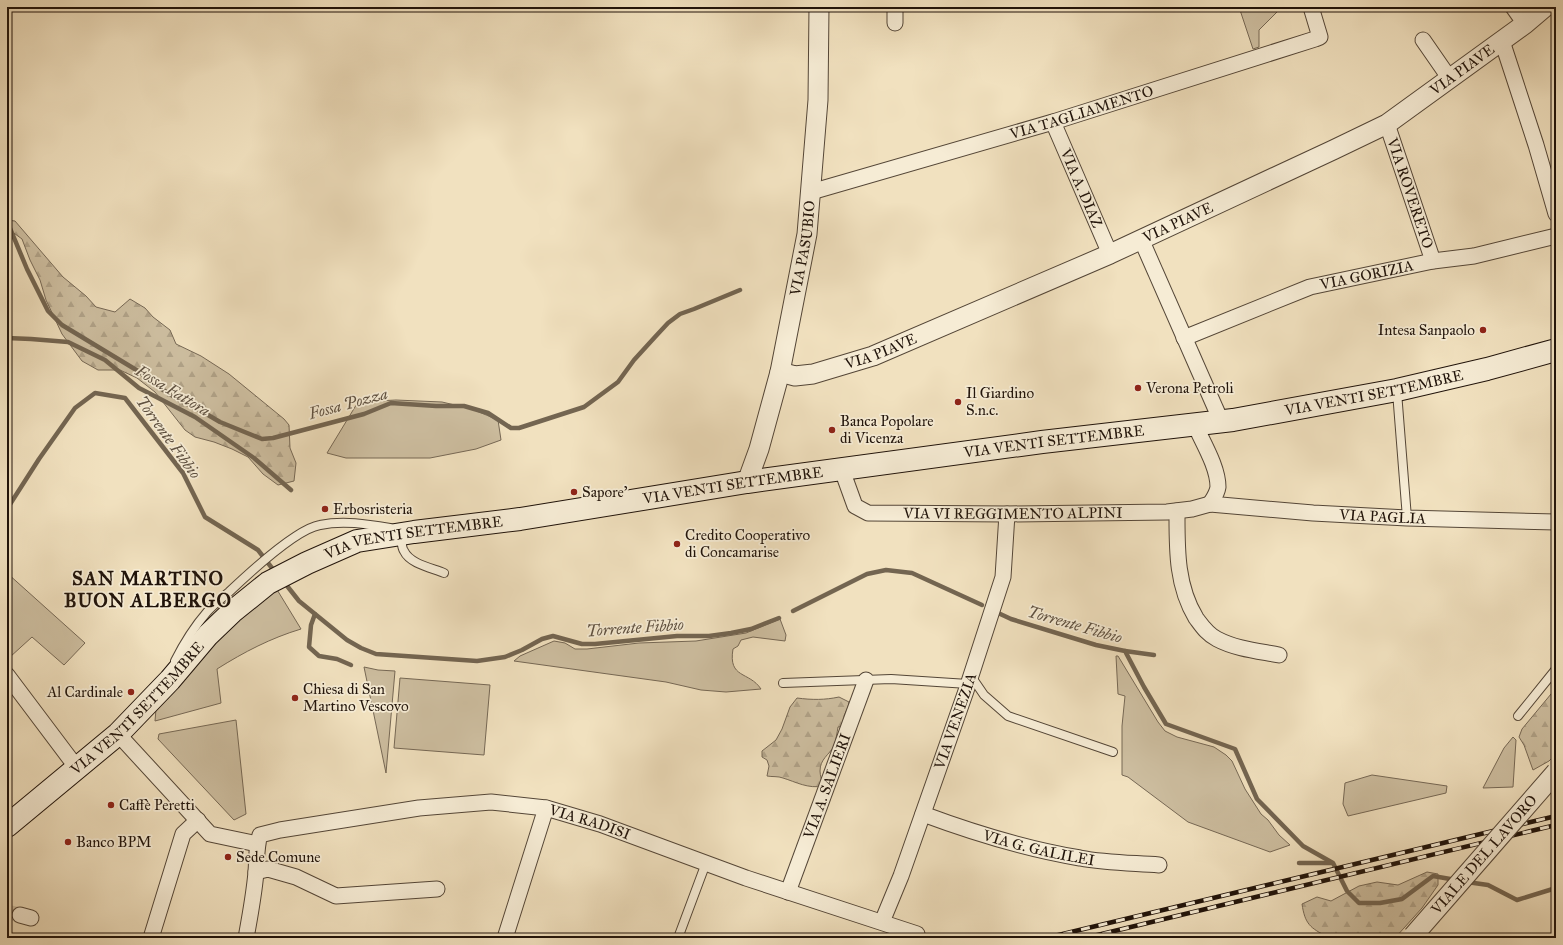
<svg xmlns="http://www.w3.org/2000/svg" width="1563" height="945" font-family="'IM FELL Great Primer',serif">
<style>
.green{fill:#cdbea0;stroke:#766855}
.forest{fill:url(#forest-firs);stroke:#766855}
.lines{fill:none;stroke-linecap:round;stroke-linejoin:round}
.stream{stroke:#736551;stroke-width:4.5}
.minor-tunnel{stroke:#d2c2a4;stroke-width:15;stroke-dasharray:15 8;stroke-linecap:butt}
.service-casing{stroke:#544637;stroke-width:10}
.minor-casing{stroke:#544637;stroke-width:17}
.tertiary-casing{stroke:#544637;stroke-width:21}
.secondary-casing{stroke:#20130a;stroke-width:24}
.service{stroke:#f6ecd5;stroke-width:8}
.minor{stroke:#f6ecd5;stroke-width:15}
.tertiary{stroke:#f6ecd5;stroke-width:19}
.secondary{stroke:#f6ecd5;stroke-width:22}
.rail-casing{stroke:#20130a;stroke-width:4.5}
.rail{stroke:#f6ecd5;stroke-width:3;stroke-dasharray:9;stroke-linecap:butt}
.tertiary-bridge-casing{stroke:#544637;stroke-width:21;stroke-linecap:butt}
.tertiary-bridge{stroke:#f6ecd5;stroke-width:19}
.poi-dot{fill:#8f2418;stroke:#f6ecd5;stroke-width:1.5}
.labels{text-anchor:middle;stroke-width:3.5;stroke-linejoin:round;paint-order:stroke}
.street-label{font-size:15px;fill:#20130a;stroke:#f6ecd5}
.poi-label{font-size:15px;fill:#20130a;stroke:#f6ecd5;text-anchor:start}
.water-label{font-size:16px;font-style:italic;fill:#5e5040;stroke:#f6ecd5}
.district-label{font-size:19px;font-weight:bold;letter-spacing:1px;fill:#20130a;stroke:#f6ecd5}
</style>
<defs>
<pattern id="forest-firs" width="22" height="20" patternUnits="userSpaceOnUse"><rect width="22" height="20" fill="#cdbea0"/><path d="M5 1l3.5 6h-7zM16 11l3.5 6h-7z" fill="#b0a288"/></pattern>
</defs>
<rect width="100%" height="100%" fill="#f1e1bf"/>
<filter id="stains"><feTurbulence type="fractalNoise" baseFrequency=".005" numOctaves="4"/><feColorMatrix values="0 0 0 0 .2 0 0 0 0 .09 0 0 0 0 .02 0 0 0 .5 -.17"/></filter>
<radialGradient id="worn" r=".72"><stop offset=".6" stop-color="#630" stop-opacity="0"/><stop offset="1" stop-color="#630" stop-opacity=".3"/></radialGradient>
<g class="green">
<path d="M1239,7H1284L1278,11L1259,30V47L1253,49Z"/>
<path d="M396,400L442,402L472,409L498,420L501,440L476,449L430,458H346L327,453L358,402Z"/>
<path d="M7,573L85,643L64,665L32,637L10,657L7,653Z"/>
<path d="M276,588L301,629C271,638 244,652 217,669L221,703L155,721L157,697L199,653Z"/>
<path d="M780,619L786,635L785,641L753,637L741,640L738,646L733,649C728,679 749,671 761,689L726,692L701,690L666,682L514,661L520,656L554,641L565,643L575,649H587L639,643L696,641L746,633Z"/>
<path d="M1116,656H1118L1158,722L1165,731L1177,737L1214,747L1226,755L1232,761L1245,789L1261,814L1268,820L1279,835L1290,845L1270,852L1188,822L1128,777L1122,775V726L1125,696L1118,694Z"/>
<path d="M364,667L378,670L395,671L386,773Z"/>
<path d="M400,678L490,685L484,755L394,748Z"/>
<path d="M236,720L246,814L234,820L158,739L159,734Z"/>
<path d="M1513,737L1516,740L1513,787L1483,788L1504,748Z"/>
<path d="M1372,775L1447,786L1446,793L1348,816L1343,804L1345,783Z"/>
</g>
<g class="forest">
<path d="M7,220L15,221L63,277L86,296L96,307L115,312L130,299L145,308L153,317L170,330L176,344L201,356L229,374L284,419L289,425L290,448L296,463L294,481L278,485L263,474L248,457L232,449L214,442L195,437L185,430L155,392L137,378L120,370H98L82,361L62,334L46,300L40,280L30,260L22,239L7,228Z"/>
<path d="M1556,688V754L1549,761L1533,770L1524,745L1519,737L1522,729Z"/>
<path d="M839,697L849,702L848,707L844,716L846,726L838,727C837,733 836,740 834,746C829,755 820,759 820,771C820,775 822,781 823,786C808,789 796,782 783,778C778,776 772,777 767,776L769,766L767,760L762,757V751L776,740L782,729L790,707L797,698C812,700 825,700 839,697Z"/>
<path d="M1427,872L1438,874V885L1422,908L1395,938H1327L1328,937C1310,928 1305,924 1302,904L1317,897L1331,901L1359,886L1377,882L1398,885Z"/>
</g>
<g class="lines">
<g class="stream">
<path d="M7,221L27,269L48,311L62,325L138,371L160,388L181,401L203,412L220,422L262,439L273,438L364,414L391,403L436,406H464L488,413L511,428H519L584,407L618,382L634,360L655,337L668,323L680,314L694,309L740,290"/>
<path d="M7,338L31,339L68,342L105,360L139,388L195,417L254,458L291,490"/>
<path d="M7,509L39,459L75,408L95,393L125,398L183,473L205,517L258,550L275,572"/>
<path d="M284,582L299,601L347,640L361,648L376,654L477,661L505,657L522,650L542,639L553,636L582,644H595L677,636H709L731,633L751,629L779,618"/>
<path d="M793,611L867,574L886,570L912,573L982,605"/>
<path d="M996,612L1011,619L1096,645L1125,651L1144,687L1166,724L1235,749L1257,799L1303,846L1333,863L1347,891L1359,903H1380L1402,899L1433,876L1456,880"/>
<path d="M315,614L311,625L309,647L319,656L337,659L351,665"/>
<path d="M1125,651L1154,655"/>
<path d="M1299,863H1332"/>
<path d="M1467,882L1488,885L1517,900L1556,888"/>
</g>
<path class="minor-tunnel" d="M7,912L20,915"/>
<g class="service-casing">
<g id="service">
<path d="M1397,392L1407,518"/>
<path d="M401,535C402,540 401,547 404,551C410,564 432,568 444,573"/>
<path d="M175,661C184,643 194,627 207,612C213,605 222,598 229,592C248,574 296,529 320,525C343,520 367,524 390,528"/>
<path d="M971,676L984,695L1008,716L1113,752"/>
<path d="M783,683L891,679L968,684"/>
<path d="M1518,716L1556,669"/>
<path d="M678,938L706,863"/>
</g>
</g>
<g class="minor-casing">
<g id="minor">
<path d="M1513,7L1525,24"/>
<path d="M895,23V7"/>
<path d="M1423,40L1450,79"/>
<path d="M1502,41L1536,145L1556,214"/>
<path id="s1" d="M1053,122L1110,254"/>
<path id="s2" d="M1387,124L1433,261"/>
<path id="s3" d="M811,192L1053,122L1315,39L1320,37L1311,7"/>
<path d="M1141,239L1221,421"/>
<path id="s4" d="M1184,338L1310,287L1433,261L1474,256L1556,236"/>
<path d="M1195,425C1203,443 1218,467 1218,487C1217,494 1213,499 1210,504"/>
<path id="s5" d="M842,470L855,506L868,513L1007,514L1167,512L1192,509L1210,504L1313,513L1407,518L1556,522"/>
<path d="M1177,511C1177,548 1176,585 1196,618C1202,626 1207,634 1217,639C1236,649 1258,651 1279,655"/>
<path d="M7,675L77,768"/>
<path d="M118,734L210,834L257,844"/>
<path id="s6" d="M923,814C974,833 1026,849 1080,858C1106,863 1133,863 1159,865"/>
<path d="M256,872L268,869L296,877L336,896L437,889"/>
<path id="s7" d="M788,892L866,680"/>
<path d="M20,915L31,918"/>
<path id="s8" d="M882,922L901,876L966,691L1003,577L1007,514"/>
<path d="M151,938L183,834L198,820"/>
<path id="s9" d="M246,938C250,916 254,895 256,872C257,859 256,847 260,835L280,830L419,808L491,802L546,808L600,824L746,878L917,934"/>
<path d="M505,938L546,808"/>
</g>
</g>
<g class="tertiary-casing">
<g id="tertiary">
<path id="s10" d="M780,372L795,376L813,374L873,356L1110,254L1333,150L1387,124L1525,24L1545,7"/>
<path id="s11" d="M747,482L759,449L780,372L807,234L818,100L819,7"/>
</g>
</g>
<g class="secondary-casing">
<g id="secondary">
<path id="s12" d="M7,826L118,734L170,680L208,635L232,612L268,583L307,563L357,541L414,532L520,519L747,482L1042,442L1233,420L1397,390L1487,369L1556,350"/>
</g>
</g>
<use href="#service" class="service"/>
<use href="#minor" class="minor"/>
<use href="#tertiary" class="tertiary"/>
<use href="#secondary" class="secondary"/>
<g class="rail-casing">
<g id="rail">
<path d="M1046,938L1556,816"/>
<path d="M1085,938L1556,825"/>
</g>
</g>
<use href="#rail" class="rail"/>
<g class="tertiary-bridge-casing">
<g id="tertiary-bridge">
<path id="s13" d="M1413,936L1556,772"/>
</g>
</g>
<use href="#tertiary-bridge" class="tertiary-bridge"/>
</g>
<g class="poi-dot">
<circle cx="1483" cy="330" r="4"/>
<circle cx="1138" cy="388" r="4"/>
<circle cx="958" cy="402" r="4"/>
<circle cx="832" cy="430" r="4"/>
<circle cx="574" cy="492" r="4"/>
<circle cx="325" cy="509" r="4"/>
<circle cx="677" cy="544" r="4"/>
<circle cx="131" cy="692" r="4"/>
<circle cx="295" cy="698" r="4"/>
<circle cx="111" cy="805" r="4"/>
<circle cx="68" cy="842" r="4"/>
<circle cx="228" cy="857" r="4"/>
</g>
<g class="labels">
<g class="street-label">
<text dy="5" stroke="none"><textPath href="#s10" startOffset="753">VIA PIAVE</textPath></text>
<text dy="5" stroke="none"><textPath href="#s3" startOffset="282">VIA TAGLIAMENTO</textPath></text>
<text dy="5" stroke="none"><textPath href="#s1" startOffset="72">VIA A. DIAZ</textPath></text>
<text dy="5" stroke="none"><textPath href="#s2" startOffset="73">VIA ROVERETO</textPath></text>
<text dy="5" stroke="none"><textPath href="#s10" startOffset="429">VIA PIAVE</textPath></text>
<text dy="5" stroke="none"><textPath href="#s11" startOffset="241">VIA PASUBIO</textPath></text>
<text dy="5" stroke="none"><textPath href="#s4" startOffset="194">VIA GORIZIA</textPath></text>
<text dy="5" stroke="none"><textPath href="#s10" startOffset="105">VIA PIAVE</textPath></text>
<text dy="5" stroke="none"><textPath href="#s12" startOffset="1484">VIA VENTI SETTEMBRE</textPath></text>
<text dy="5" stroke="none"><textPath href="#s12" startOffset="1160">VIA VENTI SETTEMBRE</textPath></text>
<text dy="5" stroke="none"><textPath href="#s12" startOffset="836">VIA VENTI SETTEMBRE</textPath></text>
<text dy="5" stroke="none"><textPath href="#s5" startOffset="198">VIA VI REGGIMENTO ALPINI</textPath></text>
<text dy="5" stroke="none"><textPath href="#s5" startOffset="569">VIA PAGLIA</textPath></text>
<text dy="5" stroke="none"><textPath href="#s12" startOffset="512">VIA VENTI SETTEMBRE</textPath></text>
<text dy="5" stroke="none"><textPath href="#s12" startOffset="176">VIA VENTI SETTEMBRE</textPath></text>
<text dy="5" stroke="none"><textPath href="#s8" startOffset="214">VIA VENEZIA</textPath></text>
<text dy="5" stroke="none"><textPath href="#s7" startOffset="113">VIA A. SALIERI</textPath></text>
<text dy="5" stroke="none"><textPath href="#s9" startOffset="439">VIA RADISI</textPath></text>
<text dy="5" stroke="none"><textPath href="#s6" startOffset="121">VIA G. GALILEI</textPath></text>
<text dy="5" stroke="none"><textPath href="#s13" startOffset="108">VIALE DEL LAVORO</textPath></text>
</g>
<g class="poi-label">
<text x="1475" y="335" text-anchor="end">Intesa Sanpaolo</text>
<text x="1146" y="393">Verona Petroli</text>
<text x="966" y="398">Il Giardino<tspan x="966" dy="17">S.n.c.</tspan></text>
<text x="840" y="426">Banca Popolare<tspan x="840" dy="17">di Vicenza</tspan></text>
<text x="582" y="497">Sapore'</text>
<text x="333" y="514">Erbosristeria</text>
<text x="685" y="540">Credito Cooperativo<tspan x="685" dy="17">di Concamarise</tspan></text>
<text x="303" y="694">Chiesa di San<tspan x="303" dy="17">Martino Vescovo</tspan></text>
<text x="123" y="697" text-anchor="end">Al Cardinale</text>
<text x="119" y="810">Caffè Peretti</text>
<text x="76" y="847">Banco BPM</text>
<text x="236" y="862">Sede Comune</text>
</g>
<g class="water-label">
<text transform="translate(173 390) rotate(31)" y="6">Fossa Fattora</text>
<text transform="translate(348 403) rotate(-15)" y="6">Fossa Pozza</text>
<text transform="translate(169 437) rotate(54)" y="6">Torrente Fibbio</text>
<text transform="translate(1075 624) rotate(16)" y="6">Torrente Fibbio</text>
<text transform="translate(635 627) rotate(-4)" y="6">Torrente Fibbio</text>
</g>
<g class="district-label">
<text x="148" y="585">SAN MARTINO<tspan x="148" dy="22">BUON ALBERGO</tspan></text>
</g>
</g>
<rect width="1563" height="945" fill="none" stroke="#f1e1bf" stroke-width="24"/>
<rect x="8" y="8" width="1547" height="929" fill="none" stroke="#20130a" stroke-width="2"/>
<rect x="12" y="12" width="1539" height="921" fill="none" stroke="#20130a"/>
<rect width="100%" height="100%" filter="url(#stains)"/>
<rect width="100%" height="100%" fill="url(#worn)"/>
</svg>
